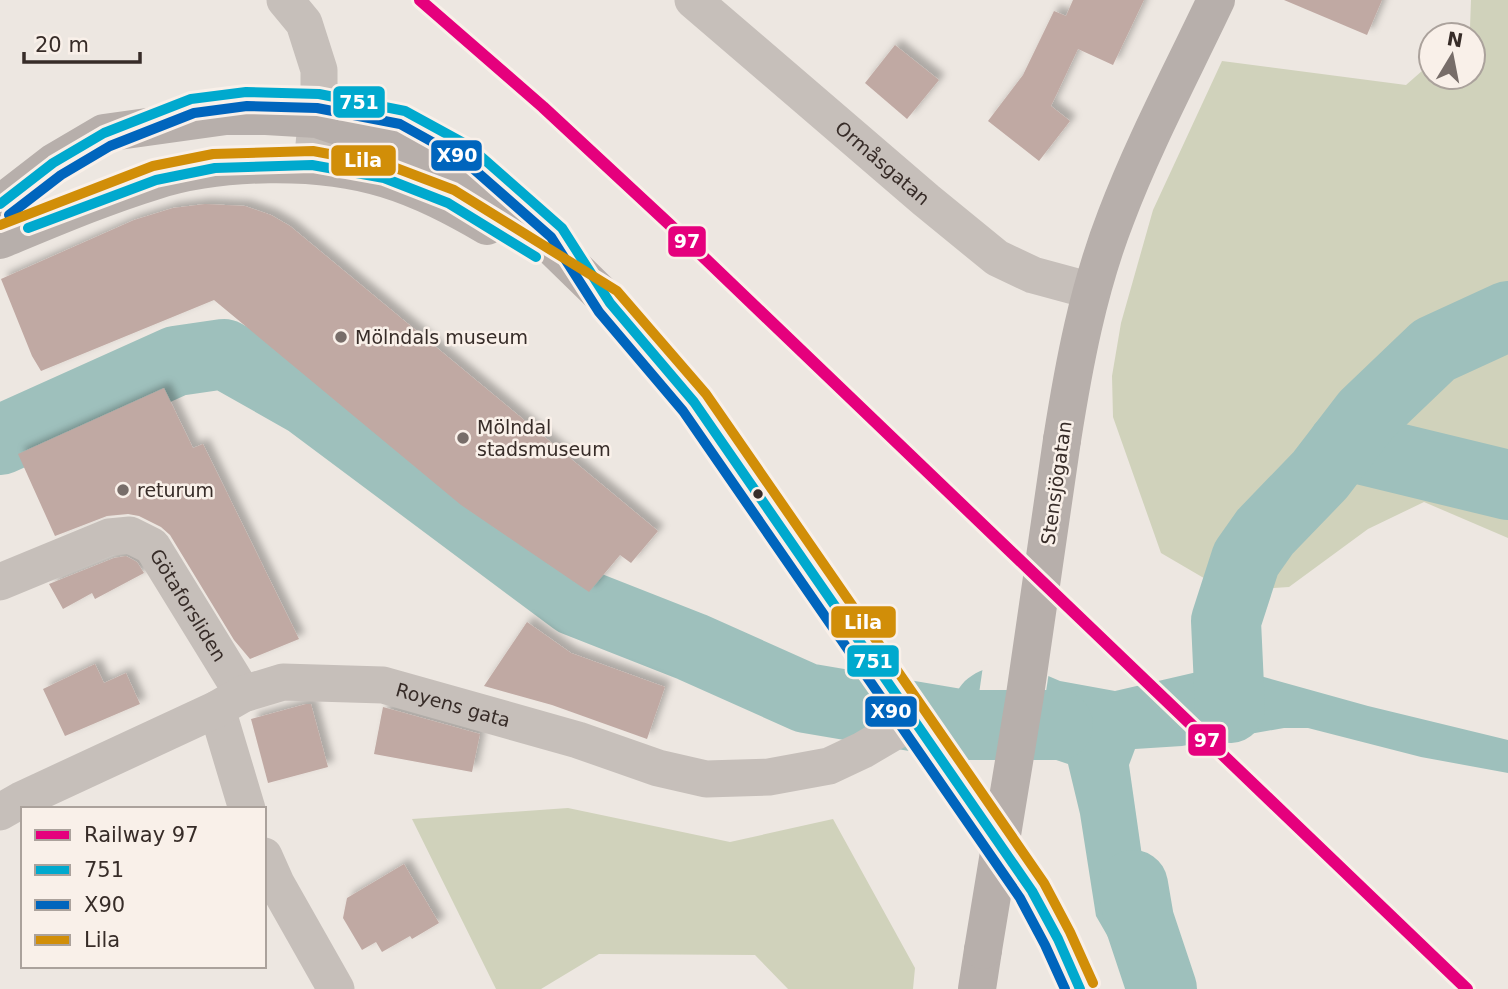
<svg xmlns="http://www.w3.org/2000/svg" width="1508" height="989" font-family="'DejaVu Sans',sans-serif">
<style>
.green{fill:#d0d2bb}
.water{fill:#9ec0bc}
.pier{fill:#ede7e1}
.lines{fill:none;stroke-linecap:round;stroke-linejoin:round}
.river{stroke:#9ec0bc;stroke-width:70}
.building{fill:#c0a9a3;filter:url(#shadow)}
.street{stroke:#c6bfba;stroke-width:37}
.secondary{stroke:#b7afab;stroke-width:38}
.secondary-bridge{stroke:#b7afab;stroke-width:38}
.bus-1-casing{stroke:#f9f0e9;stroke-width:16}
.bus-2-casing{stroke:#f9f0e9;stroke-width:16}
.bus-3-casing{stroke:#f9f0e9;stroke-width:16}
.bus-1{stroke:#00a9ce;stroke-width:10}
.bus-2{stroke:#0065bd;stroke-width:10}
.bus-3{stroke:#d18e08;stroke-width:10}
.rail-1-casing{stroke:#f9f0e9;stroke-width:18}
.rail-1{stroke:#e5007d;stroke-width:12}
.poi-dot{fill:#776d69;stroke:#f9f0e9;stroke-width:2.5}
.bus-dot{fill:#372c28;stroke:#f9f0e9;stroke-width:2.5}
.labels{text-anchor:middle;stroke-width:5;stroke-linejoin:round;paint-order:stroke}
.street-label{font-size:19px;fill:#372c28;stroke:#f9f0e9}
.poi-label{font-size:19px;fill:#372c28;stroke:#f9f0e9;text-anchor:start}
.line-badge{stroke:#f9f0e9;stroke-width:2.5}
.badge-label{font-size:19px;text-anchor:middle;font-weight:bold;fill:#fff}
</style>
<defs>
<filter id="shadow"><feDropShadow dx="6" dy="-6" stdDeviation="3.5" flood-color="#0004"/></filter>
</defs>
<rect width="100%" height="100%" fill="#ede7e1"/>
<g class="green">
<path d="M1471,0H1508V538L1424,502L1368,529L1289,587L1226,591L1161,553L1113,417L1112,376L1121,323L1153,210L1222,61L1406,85L1431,63V77H1473V35H1462L1470,28Z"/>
<path d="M568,808L730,842L833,819L915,968L913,989H788L755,955L599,954L541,989H496L412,819Z"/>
</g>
<path class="water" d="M1011,660L1060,681L1115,691L1210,669L1264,677L1368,706L1508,740V773L1421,757L1308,728H1284L1182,746L1135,749L1129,765L1143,863L1174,954L1149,989H1138L1096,916L1080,814L1068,764L964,729L950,710C960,673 978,672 1011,660Z"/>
<path class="pier" d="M1011,657L1049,672L1036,757L973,736L983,666Z"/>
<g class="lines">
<g class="river">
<path d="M0,440L176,361L224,354L307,401L575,601L692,647L806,698L965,725H1058"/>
<path d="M1343,445L1508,485"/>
<path d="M1230,708L1226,621L1246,559L1265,532L1320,475L1366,415L1434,350L1508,316"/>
<path d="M1133,885L1139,920L1162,989"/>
</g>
</g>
<g class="building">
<path d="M1073,0H1144L1113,65L1078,49L1051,106L1070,121L1039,161L988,121L1023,75L1054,11L1066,16Z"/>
<path d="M1284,0H1382L1367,35Z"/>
<path d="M895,45L939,80L907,119L865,83Z"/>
<path d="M205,204L245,206L271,215L290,226L658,531L631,563L620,555L589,592L461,505L214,300L41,371L32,356L1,279L134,220L173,208Z"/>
<path d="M164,388L193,448L203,444L299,639L250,659L234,640L170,535L161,527L139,516L128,514L107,516L55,536L18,454Z"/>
<path d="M126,556L137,562L144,573L95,599L92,593L63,609L49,584L114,558Z"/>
<path d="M527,622L571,653L665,687L647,739L552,705L484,686Z"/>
<path d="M95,664L104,683L126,673L140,704L65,736L43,689Z"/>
<path d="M306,704H311L328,767L268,783L251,719Z"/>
<path d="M383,707L480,734L472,772L374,754Z"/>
<path d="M404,864L439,923L412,939L410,936L382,952L376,942L362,950L343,918L347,898Z"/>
</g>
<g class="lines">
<g class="street">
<path d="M285,0L304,23L319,70V94L312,165"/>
<path id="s1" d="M693,0L926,200L997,258L1033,275L1092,291"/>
<path id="s2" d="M0,582L109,537L130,535L152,546L243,694"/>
<path d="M217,709L247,809"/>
<path id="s3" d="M0,812L21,800L217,709L243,694L283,682L383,685L578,740L658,768L706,779L769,777L829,766L863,750L914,720"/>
<path d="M264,856L276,883L336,989"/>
</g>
<g class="secondary">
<path d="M0,204L53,163L104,133L226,116H266L317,119L394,145L464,183L522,217L610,303L694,402L1032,891L1058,939L1080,989"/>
<path d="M0,240C51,219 102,197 154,181C219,160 320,158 386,179C422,190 454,207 487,226"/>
<path d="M1062,440C1074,364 1088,289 1116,217C1144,143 1182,72 1216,0"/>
<path d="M977,989L983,950"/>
</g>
<path class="secondary-bridge" d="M983,950L1025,695L1062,440"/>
<g class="bus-1-casing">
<g id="bus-1">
<path d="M0,204L53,163L104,133L191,99L246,92L319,94L405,111L469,146L562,228L610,303L694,402L1032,891L1058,939L1080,989"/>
<path d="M28,228L156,180L215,168L312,165L384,178L448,203L536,257"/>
</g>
</g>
<g class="bus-2-casing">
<path id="bus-2" d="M9,215L61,175L110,146L194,113L247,106L317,108L400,124L461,158L551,237L599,312L683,411L1020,898L1045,945L1065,989"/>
</g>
<g class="bus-3-casing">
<path id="bus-3" d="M0,225L153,166L213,154L313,151L388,165L454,190L617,291L706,394L1044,883L1070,932L1093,983"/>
</g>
<use href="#bus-1" class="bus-1"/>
<use href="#bus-2" class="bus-2"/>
<use href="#bus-3" class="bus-3"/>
<g class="rail-1-casing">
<path id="rail-1" d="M420,0L543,107L669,224L1467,989"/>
</g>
<use href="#rail-1" class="rail-1"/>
</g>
<g class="poi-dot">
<circle cx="341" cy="337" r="7"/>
<circle cx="463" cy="438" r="7"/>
<circle cx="123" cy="490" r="7"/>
</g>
<circle class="bus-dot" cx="758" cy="494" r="6"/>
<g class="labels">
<g class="street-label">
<text dy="7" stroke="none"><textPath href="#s1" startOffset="250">Ormåsgatan</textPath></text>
<text transform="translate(1056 483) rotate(-82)" y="7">Stensjögatan</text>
<text dy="7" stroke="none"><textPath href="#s2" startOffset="233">Götaforsliden</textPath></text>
<text dy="7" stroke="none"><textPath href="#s3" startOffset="485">Royens gata</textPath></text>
</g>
<g class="poi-label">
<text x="355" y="344">Mölndals museum</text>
<text x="477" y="434">Mölndal<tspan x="477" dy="22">stadsmuseum</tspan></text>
<text x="137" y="497">returum</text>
</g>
</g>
<g class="line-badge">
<rect x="332" y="85" width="54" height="34" rx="7" fill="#00a9ce"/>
<rect x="430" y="139" width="53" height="33" rx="7" fill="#0065bd"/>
<rect x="330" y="144" width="67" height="33" rx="7" fill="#d18e08"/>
<rect x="667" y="225" width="40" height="33" rx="7" fill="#e5007d"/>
<rect x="830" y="605" width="67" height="34" rx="7" fill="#d18e08"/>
<rect x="846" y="644" width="54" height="34" rx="7" fill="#00a9ce"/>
<rect x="864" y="695" width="54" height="33" rx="7" fill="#0065bd"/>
<rect x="1187" y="723" width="40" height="34" rx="7" fill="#e5007d"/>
</g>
<g class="badge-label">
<text x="359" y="109">751</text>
<text x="457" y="162">X90</text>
<text x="363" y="167">Lila</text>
<text x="687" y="248">97</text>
<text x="863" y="629">Lila</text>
<text x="873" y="668">751</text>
<text x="891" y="718">X90</text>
<text x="1207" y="747">97</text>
</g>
<rect x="21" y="807" width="245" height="161" fill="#f9f0e9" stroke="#aba29c" stroke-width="2"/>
<rect x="35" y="830" width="35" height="10" fill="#e5007d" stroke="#aba29c" stroke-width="2"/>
<text x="84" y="842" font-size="21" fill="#372c28">Railway 97</text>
<rect x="35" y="865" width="35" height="10" fill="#00a9ce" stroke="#aba29c" stroke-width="2"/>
<text x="84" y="877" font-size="21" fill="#372c28">751</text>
<rect x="35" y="900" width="35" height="10" fill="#0065bd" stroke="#aba29c" stroke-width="2"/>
<text x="84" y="912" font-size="21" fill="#372c28">X90</text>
<rect x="35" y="935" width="35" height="10" fill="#d18e08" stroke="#aba29c" stroke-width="2"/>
<text x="84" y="947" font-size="21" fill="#372c28">Lila</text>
<g transform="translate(1452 56) rotate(10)"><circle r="33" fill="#f9f0e9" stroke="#aba29c" stroke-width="2"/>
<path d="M0-5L12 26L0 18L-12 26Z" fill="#776d69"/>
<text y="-10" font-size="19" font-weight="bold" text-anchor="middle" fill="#372c28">N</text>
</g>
<path d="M24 52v10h116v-10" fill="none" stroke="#372c28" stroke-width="3.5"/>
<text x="35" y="52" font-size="21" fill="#372c28" stroke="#f9f0e9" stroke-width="5" paint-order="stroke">20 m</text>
</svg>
